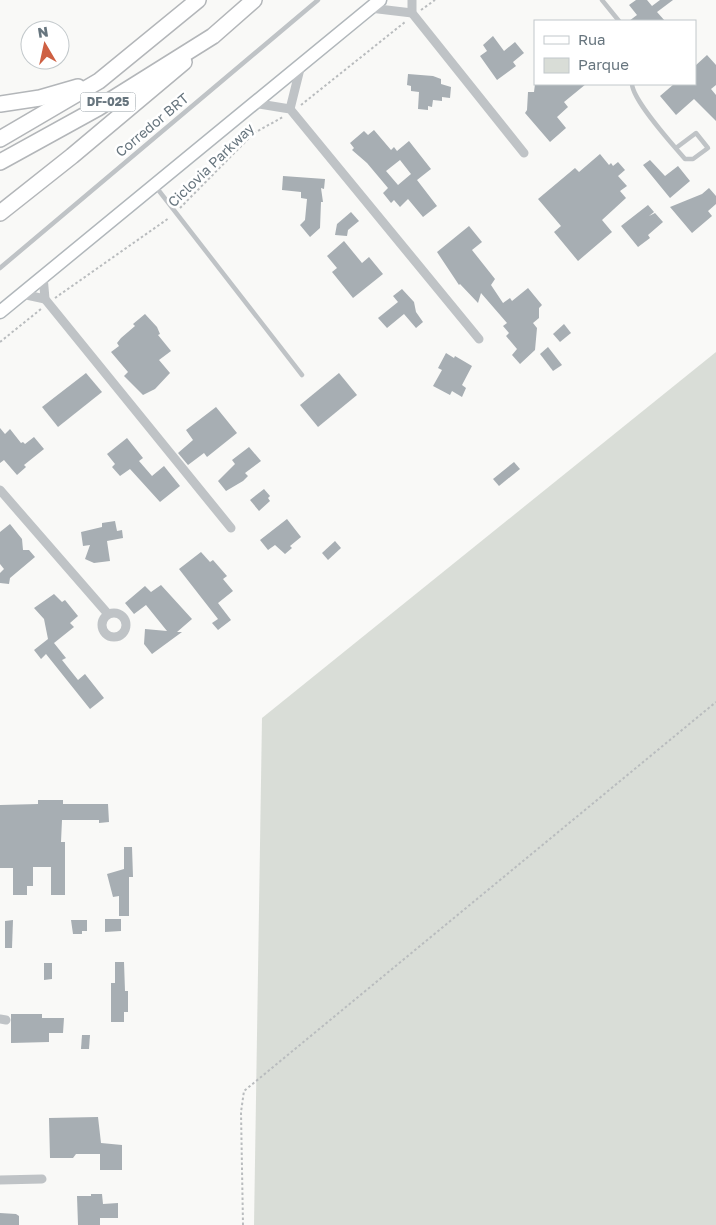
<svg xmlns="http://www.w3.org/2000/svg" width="716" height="1225" font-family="'Golos Text',sans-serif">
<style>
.green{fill:#d9ddd7}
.building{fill:#a7aeb3;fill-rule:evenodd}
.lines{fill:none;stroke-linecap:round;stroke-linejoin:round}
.secondary-casing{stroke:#b1b7bb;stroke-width:15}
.trunk-casing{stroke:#b3b6b9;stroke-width:18}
.path{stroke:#b9bcbe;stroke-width:2;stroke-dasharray:2.5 2.5;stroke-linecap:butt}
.service{stroke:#bfc3c6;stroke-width:4.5}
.minor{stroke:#bfc3c6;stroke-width:9}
.secondary{stroke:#fff;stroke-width:12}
.trunk{stroke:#fff;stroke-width:15}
.labels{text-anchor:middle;stroke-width:5;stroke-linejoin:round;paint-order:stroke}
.shield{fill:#fff;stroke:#959ea5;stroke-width:1}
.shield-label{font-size:12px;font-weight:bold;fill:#67757e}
.street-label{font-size:14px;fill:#67757e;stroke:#fff}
</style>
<rect width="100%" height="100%" fill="#f9f9f7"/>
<path class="green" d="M716,352V1225H254L262,718Z"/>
<g class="building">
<path d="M636,0H647L652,6L660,0H673L657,12L665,21H629L637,15L629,5Z"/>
<path d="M493,36L504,51L515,42L524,53L513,62L516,66L497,80L480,56L487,51L483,45Z"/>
<path d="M707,55L716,65V85L711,89L716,95V121L694,99L676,115L660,96L674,84H695V66Z"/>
<path d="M408,74L433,76L441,79V84L451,87L450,98L442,97V101L433,100L432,107L428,106V110L418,109L419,92L411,91V86L407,85Z"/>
<path d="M535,84H586L564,102L568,107L557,117L566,128L550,142L525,113L527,110L528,92H534Z"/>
<path d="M374,130L391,150L394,147L397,151L409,141L431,169L417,180L437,206L423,217L408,199L400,207L394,200L391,203L383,193L388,188L367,163L352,150L354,148L350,143L364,131L368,135ZM400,160L411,174L398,185L386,171Z"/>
<path d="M600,154L609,165L611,163L613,166L618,162L625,170L618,176L627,186L620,191L626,198L602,220L612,232L578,261L554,232L561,226L538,199L575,168L579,172Z"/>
<path d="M650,160L665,176L678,166L690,181L670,198L643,165Z"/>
<path d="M283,176L325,179L324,189L321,188L323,202H321L320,228L310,237L300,225L305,220L307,199L301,198V192L282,190Z"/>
<path d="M709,188L716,196V204L708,211L712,216L692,233L670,207L702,194Z"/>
<path d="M648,205L654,212L649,216L655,213L663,222L648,235L650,238L638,247L621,226Z"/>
<path d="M351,212L359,221L348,230L347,236L335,235L337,224Z"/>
<path d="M469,226L482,242L472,250L495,279L491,285L503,303L510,298L512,301L528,288L542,305L539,308V318L533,323L537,328L535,350L520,364L512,355L517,349L506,336L509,333L503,326L507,323L481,293L478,303L460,284L459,285L437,252Z"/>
<path d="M344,241L362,263L369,257L383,274L353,298L332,272L337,268L327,256Z"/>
<path d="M402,289L414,302L416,312L423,322L416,328L404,314L387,328L378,318L398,302L393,296Z"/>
<path d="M145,314L157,327L160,334L158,335L171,351L159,360L170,373L155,389L143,395L124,376L128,372L111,352L119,346L117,343L121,338L135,326L133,324Z"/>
<path d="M564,324L571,333L560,342L553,334Z"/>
<path d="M548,347L562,365L553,371L540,354Z"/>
<path d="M446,353L454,358L455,356L472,366L462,385L466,388L462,397L452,391L450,395L433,386L442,370L438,368Z"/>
<path d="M86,373L102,392L58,427L42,407Z"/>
<path d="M339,373L357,395L318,427L300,405Z"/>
<path d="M216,407L237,433L207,457L204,453L188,465L178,453L193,440L186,430Z"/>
<path d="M0,428L5,434L10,429L21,443L23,442L25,444L34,437L44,449L24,465L26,467L17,475L4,460L0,463Z"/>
<path d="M127,438L143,458L139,461L152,476L164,466L180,486L160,502L130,469L120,476L112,467L115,464L107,454Z"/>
<path d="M249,447L261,461L245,473L248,476L243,481L226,491L218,481L235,464L232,460Z"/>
<path d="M514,462L520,469L499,486L493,479Z"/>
<path d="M264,489L270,496L268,498L270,501L259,511L250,500Z"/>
<path d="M287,519L301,537L290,546L292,548L285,554L275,545L268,550L260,540Z"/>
<path d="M115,521L117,531L122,530L123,538L107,541L110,561L94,563L85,559L90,545L83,546L81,532L102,527V523Z"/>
<path d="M10,524L22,539L23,550H29L35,557L10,578L9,584L0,583V573L4,569L0,564V532Z"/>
<path d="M335,541L341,548L328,560L322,553Z"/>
<path d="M201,552L210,562L213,560L227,576L223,579L233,591L218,603L231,620L218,630L212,623L218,619L179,569Z"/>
<path d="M161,585L192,619L177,632H182L152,654L144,644L145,629L167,631L146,605L134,614L125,603L145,586L151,592Z"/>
<path d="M54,594L62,602L65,600L78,616L70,623L74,627L54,643L66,658L62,660L78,680L85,674L104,698L90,709L46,654L41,659L34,650L48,639L44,619L34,608Z"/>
<path d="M38,800H63V804H108L109,822L99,823V820H62L61,842H65V895H51V867H33V886H27V895H13V868H0V805L38,804Z"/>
<path d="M124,847H132L133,877H129V916H119V896L113,897L107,874L124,869Z"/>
<path d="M105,919H121V931L105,932Z"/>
<path d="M13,920L12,948H5V921Z"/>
<path d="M71,920H87V931H82V934H73Z"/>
<path d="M115,962H124L125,991H128V1012H124V1022H111V983H115Z"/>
<path d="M44,963H52V979L44,980Z"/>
<path d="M11,1014H42V1018H64L63,1033H49V1042L11,1043Z"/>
<path d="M82,1035H90L89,1049H81Z"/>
<path d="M98,1117L101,1143L122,1145V1170H100V1154H76L73,1158H50L49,1118Z"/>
<path d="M91,1194H102L103,1204L118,1203V1218H100V1225H78L77,1196H91Z"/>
<path d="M0,1213L16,1214L19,1216V1225H0Z"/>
</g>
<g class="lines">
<g class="secondary-casing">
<path id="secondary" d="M0,312L380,0"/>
</g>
<g class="trunk-casing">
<g id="trunk">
<path d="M0,104L40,98L78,87"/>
<path d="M0,139L99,81L198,0"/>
<path d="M0,162L98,108L213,36L254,0"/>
<path d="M0,213L72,156L184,62"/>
</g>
</g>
<g class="path">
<path d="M421,10L435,0"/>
<path d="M301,105L405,22"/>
<path d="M180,208L254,133L283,117"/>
<path d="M55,298L169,218"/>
<path d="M0,342L41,309"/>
<path d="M243,1225L241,1112L244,1091L716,702"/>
</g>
<g class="service">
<path d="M602,0L619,21"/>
<path d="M632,84C633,101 673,145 685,159H693L708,148L696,133L676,148"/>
<path d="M156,187L302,375"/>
<path d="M0,268L318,0"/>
</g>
<g class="minor">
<path d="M412,0V13L524,153"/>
<path d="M370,8L412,13"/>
<path d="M253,103L290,109L479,339"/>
<path d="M290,109L301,65"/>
<path d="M43,276L45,299L231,528"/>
<path d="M22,294L45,299"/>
<path d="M0,490L108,614"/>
<circle cx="114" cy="625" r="12"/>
<path d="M0,1019L6,1020"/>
<path d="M0,1180L42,1179"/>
</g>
<use href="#secondary" class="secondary"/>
<use href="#trunk" class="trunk"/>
</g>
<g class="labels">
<rect class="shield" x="80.5" y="92.5" width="55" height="19" rx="4"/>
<g class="shield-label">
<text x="108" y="106">DF-025</text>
</g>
<g class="street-label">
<text transform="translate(152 125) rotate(-40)" y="5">Corredor BRT</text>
<text transform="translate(211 165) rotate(-44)" y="5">Ciclovia Parkway</text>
</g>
</g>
<rect x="534" y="20" width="162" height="65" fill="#ffffff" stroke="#c2c8cb"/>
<rect x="544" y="36" width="25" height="8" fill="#ffffff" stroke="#c2c8cb"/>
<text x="578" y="45" font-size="15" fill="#67757e">Rua</text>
<rect x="544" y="58" width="25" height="15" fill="#d9ddd7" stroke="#c2c8cb"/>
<text x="578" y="70" font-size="15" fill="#67757e">Parque</text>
<g transform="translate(45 45) rotate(351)"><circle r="24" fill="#ffffff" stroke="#c2c8cb"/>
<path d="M0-4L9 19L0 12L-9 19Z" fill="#ce6043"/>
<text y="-8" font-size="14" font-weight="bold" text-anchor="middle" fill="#67757e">N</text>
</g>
</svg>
